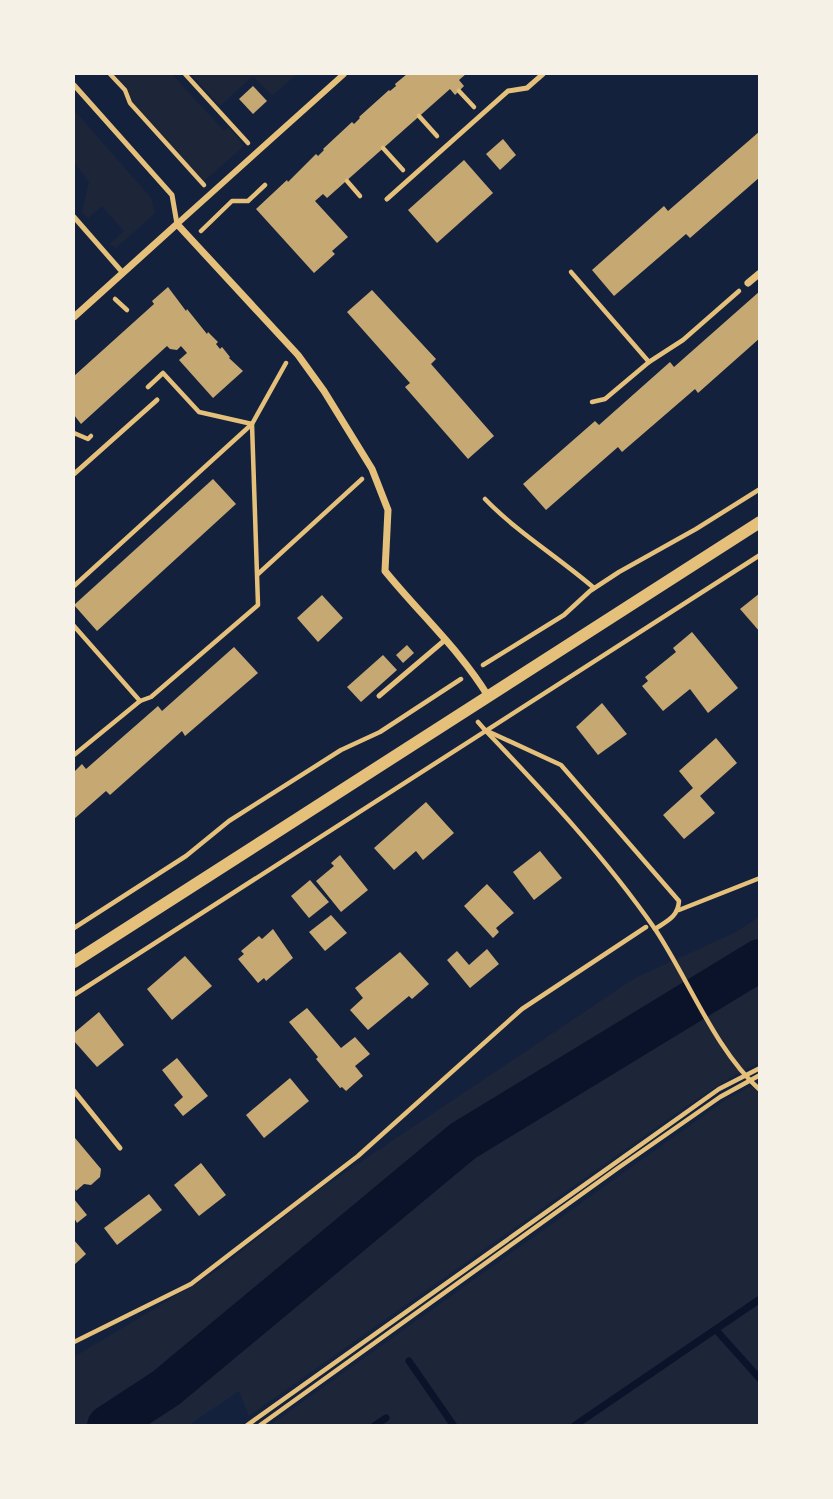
<svg xmlns="http://www.w3.org/2000/svg" width="833" height="1499" font-family="'Alegreya Sans',sans-serif">
<style>
.green{fill:#1d2539}
.lines{fill:none;stroke-linecap:round;stroke-linejoin:round}
.stream{stroke:#0b132b;stroke-width:7}
.river{stroke:#0b132b;stroke-width:42}
.building{fill:#c6a872}
.path{stroke:#e5c07b;stroke-width:4.5}
.service{stroke:#e5c07b;stroke-width:5}
.pedestrian{stroke:#e5c07b;stroke-width:6}
.minor{stroke:#e5c07b;stroke-width:7}
.tertiary{stroke:#e5c07b;stroke-width:12}
</style>
<rect width="100%" height="100%" fill="#14213d"/>
<g class="green">
<path d="M114,74H172L224,131L229,127L244,146L204,181L133,104L127,88Z"/>
<path d="M191,74H297L272,96L253,76L220,106Z"/>
<path d="M74,110L151,198L155,213L116,248L110,244L124,231L102,206L88,218L82,212L89,182L74,162Z"/>
<path d="M759,917V1063L736,1074L688,1105L249,1416L239,1391L189,1425L74,1426V1357L217,1271L313,1194L635,978L736,932Z"/>
<path d="M759,1082V1425L269,1426L727,1099Z"/>
</g>
<g class="lines">
<g class="stream">
<path d="M716,1330L760,1379"/>
<path d="M409,1361L454,1426"/>
<path d="M374,1426L386,1418"/>
<path d="M574,1426L760,1299"/>
</g>
<path class="river" d="M108,1426L166,1388L463,1141L760,960"/>
</g>
<g class="building">
<path d="M407,74H466L459,80L464,86L455,95L450,89L327,198L323,194L315,201L348,237L332,251L335,254L314,273L256,209L287,180L288,182L316,154L318,156L324,150L323,149L352,122L354,124L360,118L359,117L389,90L390,91L396,86L395,84Z"/>
<path d="M253,86L267,101L253,114L239,99Z"/>
<path d="M760,131V177L690,238L686,234L614,296L592,270L664,206L668,211Z"/>
<path d="M503,139L516,155L500,170L486,154Z"/>
<path d="M464,160L493,193L437,243L408,210Z"/>
<path d="M168,287L186,311L187,309L207,334L208,332L218,342L216,344L220,349L222,347L230,357L229,358L243,371L213,398L179,360L187,353L181,346L177,350L170,349L167,346L81,424L74,415V376L154,304L152,301Z"/>
<path d="M372,290L436,359L431,364L494,436L468,459L405,387L410,383L347,312Z"/>
<path d="M760,291V338L698,393L695,389L622,452L618,447L546,510L523,484L595,421L599,425L670,362L674,367Z"/>
<path d="M213,479L236,504L97,631L74,605Z"/>
<path d="M760,593V632L740,609Z"/>
<path d="M322,595L343,618L318,642L297,618Z"/>
<path d="M692,632L738,688L708,713L690,689L663,711L642,686L648,681L645,677L676,652L673,648Z"/>
<path d="M407,645L414,653L403,663L396,655Z"/>
<path d="M234,647L258,673L185,736L182,731L110,795L106,791L74,819V772L82,764L86,769L158,706L162,711Z"/>
<path d="M383,655L397,670L361,702L347,687Z"/>
<path d="M602,703L627,734L598,755L576,727Z"/>
<path d="M716,738L737,763L700,796L715,813L684,839L663,815L693,788L679,771Z"/>
<path d="M426,802L454,833L423,860L416,851L394,870L374,848Z"/>
<path d="M540,851L562,878L534,900L513,872Z"/>
<path d="M340,855L368,890L341,912L316,881L334,866L331,863Z"/>
<path d="M310,880L329,902L309,918L291,896Z"/>
<path d="M487,884L514,913L496,928L499,932L493,938L464,906Z"/>
<path d="M331,915L347,933L325,951L309,932Z"/>
<path d="M273,929L293,958L266,981L264,978L258,983L238,959L244,954L241,951L259,936L262,939Z"/>
<path d="M487,949L499,964L470,988L447,960L457,951L469,965Z"/>
<path d="M400,952L429,984L412,999L409,996L368,1030L350,1010L363,998L355,988Z"/>
<path d="M185,956L212,986L172,1020L147,989Z"/>
<path d="M307,1008L341,1048L355,1037L370,1054L355,1066L363,1076L346,1091L342,1087L340,1088L316,1059L318,1057L289,1022Z"/>
<path d="M99,1012L124,1045L97,1067L74,1041V1033Z"/>
<path d="M177,1058L208,1096L183,1116L174,1105L183,1097L162,1070Z"/>
<path d="M290,1078L309,1101L264,1138L246,1115Z"/>
<path d="M75,1138L101,1169L100,1177L91,1185L84,1184L76,1191L74,1187Z"/>
<path d="M201,1163L226,1195L199,1216L174,1185Z"/>
<path d="M149,1194L162,1210L117,1245L104,1228Z"/>
<path d="M74,1199L87,1215L77,1223L74,1218Z"/>
<path d="M74,1240L86,1254L74,1265Z"/>
</g>
<g class="lines">
<g class="path">
<path d="M110,74L125,90L130,103L204,185"/>
<path d="M185,74L248,143"/>
<path d="M459,91L474,107"/>
<path d="M419,116L437,136"/>
<path d="M383,148L403,170"/>
<path d="M347,181L360,196"/>
<path d="M201,231L232,201H248L265,185"/>
<path d="M571,272L649,362"/>
<path d="M115,299L127,310"/>
<path d="M592,402L605,399L649,362L683,340L739,291"/>
<path d="M74,433L88,439L91,436"/>
<path d="M485,499C518,533 558,557 594,588"/>
<path d="M258,574L362,479"/>
<path d="M74,586L252,424L286,363"/>
<path d="M74,626L140,701"/>
<path d="M483,665L564,615L590,591L619,572L696,529L760,489"/>
<path d="M478,722L485,730L561,765L679,901C678,917 667,921 655,929"/>
<path d="M485,730C545,793 605,857 655,929C689,980 715,1050 760,1090"/>
<path d="M74,755L140,701L151,697L258,605L252,424L199,412L163,373L148,387"/>
<path d="M679,910L760,878"/>
<path d="M74,928L186,856L229,821L341,750L380,732L461,679"/>
<path d="M74,995L760,555"/>
<path d="M74,1342L191,1284L358,1156L522,1009L646,927"/>
<path d="M246,1426L719,1089L760,1068"/>
<path d="M259,1426L618,1168L720,1097L760,1075"/>
</g>
<g class="service">
<path d="M74,85L172,195L177,224"/>
<path d="M387,199L508,91L527,88L543,74"/>
<path d="M74,217L123,273"/>
<path d="M74,474L157,400"/>
<path d="M379,696L445,640"/>
<path d="M74,1091L120,1148"/>
</g>
<path class="pedestrian" d="M177,224L344,74"/>
<g class="minor">
<path d="M748,283L760,273"/>
<path d="M74,317L177,224L298,355L324,391L372,469L388,510L385,571C419,613 460,650 488,696"/>
</g>
<path class="tertiary" d="M74,962L760,522"/>
</g>
<rect width="833" height="1499" fill="none" stroke="#f6f1e7" stroke-width="150"/>
</svg>
